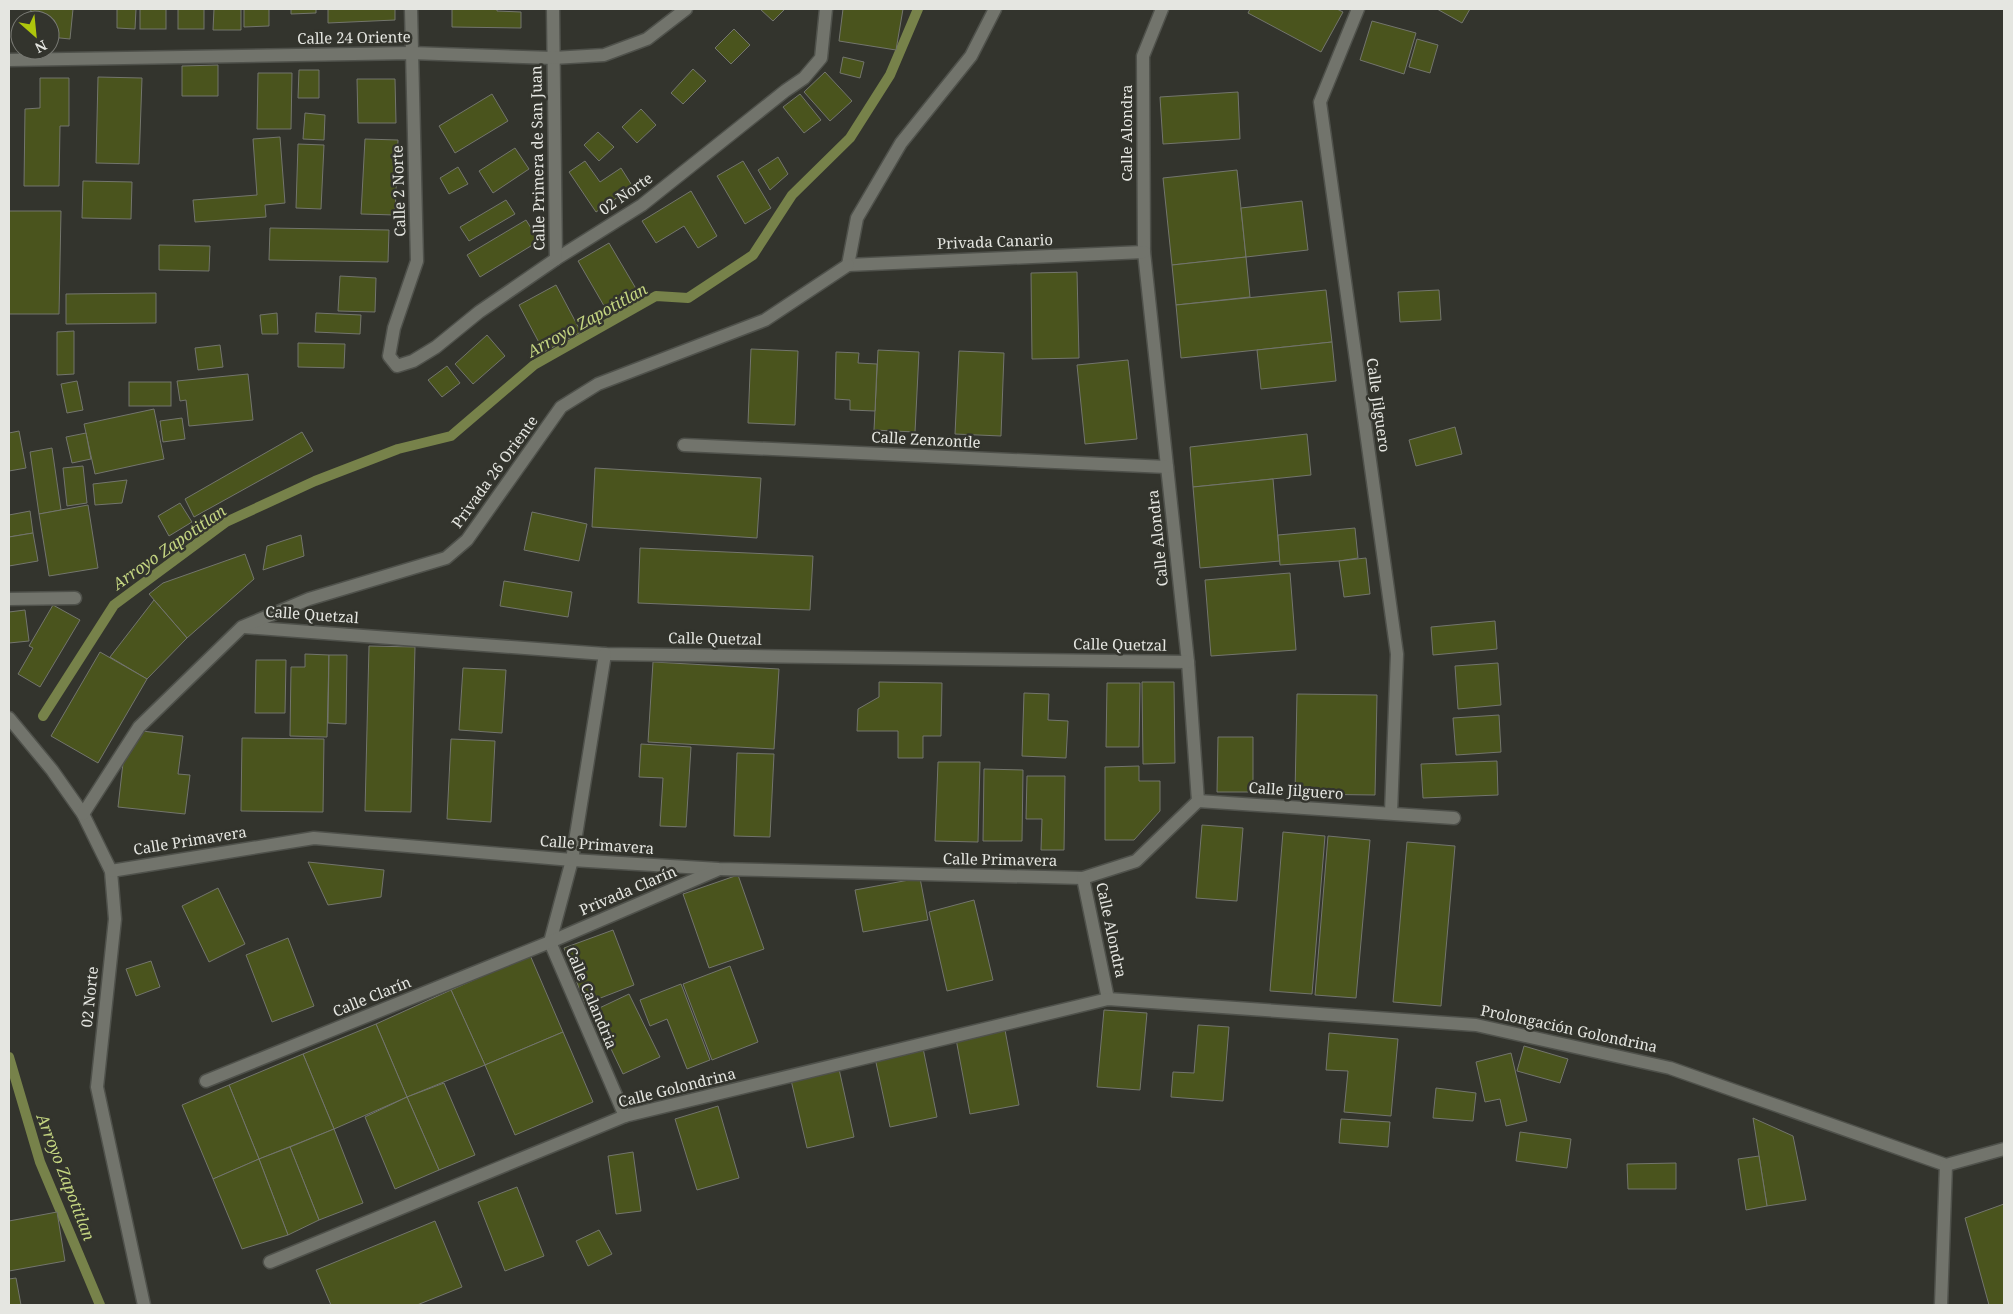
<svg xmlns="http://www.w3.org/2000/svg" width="2013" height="1314" font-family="'Noto Serif',serif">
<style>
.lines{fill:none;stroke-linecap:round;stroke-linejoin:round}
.stream{stroke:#77824a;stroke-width:10}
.building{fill:#4a541d;stroke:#73756d}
.minor-casing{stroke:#4f514b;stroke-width:15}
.minor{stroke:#72746c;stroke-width:12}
.labels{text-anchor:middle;stroke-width:5;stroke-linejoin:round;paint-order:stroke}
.street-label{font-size:15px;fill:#e5e6e1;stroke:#33342d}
.water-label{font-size:16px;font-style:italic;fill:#c4d581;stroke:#33342d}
</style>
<rect width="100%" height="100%" fill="#33342d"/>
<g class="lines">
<g class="stream">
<path d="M43,716L114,605L226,522L315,481L398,449L451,436L534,365L656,296L688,298L753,255L792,195L850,138L890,75L918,9"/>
<path d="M9,1057L40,1162L100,1305"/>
</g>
</g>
<g class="building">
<path d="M31,9H73L70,39L50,37V20H30Z"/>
<path d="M117,9H136L135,29L117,28Z"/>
<rect x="140" y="9" width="26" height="20"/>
<rect x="178" y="9" width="26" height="20"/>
<path d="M214,9H241V30H213Z"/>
<path d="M244,9H269V26L244,27Z"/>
<path d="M291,9H316V13L291,14Z"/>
<path d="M328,9H395V20L328,23Z"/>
<path d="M452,9H497V11L521,12V28L452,27Z"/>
<path d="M760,9H785L773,21Z"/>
<path d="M843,9H903L896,50L839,41Z"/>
<path d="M1250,9H1337L1343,12L1321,52L1248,13Z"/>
<path d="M1437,9H1470L1462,23Z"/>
<path d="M1372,21L1416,33L1404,74L1360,60Z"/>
<path d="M734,29L750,45L731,64L715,48Z"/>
<path d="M1417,39L1438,45L1430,73L1409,67Z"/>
<path d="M843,57L864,62L860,78L840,73Z"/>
<path d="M218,65V96H182V66Z"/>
<path d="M693,69L706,81L683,104L671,93Z"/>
<path d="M299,70H319V98H298Z"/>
<path d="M825,72L852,101L830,121L804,92Z"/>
<path d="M258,73H292L291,129H257Z"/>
<path d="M98,77L142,78L139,164L96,163Z"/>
<path d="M40,78H69V126H60L59,186H24L25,109L40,108Z"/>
<path d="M357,79H395L396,123H358Z"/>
<path d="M1238,92L1240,139L1163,144L1160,97Z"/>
<path d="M492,94L508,121L455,153L439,126Z"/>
<path d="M800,94L821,120L804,133L783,107Z"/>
<path d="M641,109L656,125L637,143L622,127Z"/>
<path d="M305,113L325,115L324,140L303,139Z"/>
<path d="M598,132L614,147L599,161L584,145Z"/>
<path d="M280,137L285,203L265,205L266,217L195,222L193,200L257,195L253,139Z"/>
<path d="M365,139L398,140L395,215L361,214Z"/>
<path d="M298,144L324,145L321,209L296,208Z"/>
<path d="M515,148L529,169L493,193L479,171Z"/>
<path d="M778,157L788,174L770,190L758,170Z"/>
<path d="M585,161L600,182L621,168L633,187L596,212L569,172Z"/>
<path d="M743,161L771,208L745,224L717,176Z"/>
<path d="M458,167L468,184L449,194L440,178Z"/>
<path d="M1237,170L1246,257L1172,265L1163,178Z"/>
<path d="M83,181L132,182L131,219L82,218Z"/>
<path d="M691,191L717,236L698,248L684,226L656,243L642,221Z"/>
<path d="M506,200L515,214L469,241L460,227Z"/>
<path d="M1302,201L1308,250L1246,257L1241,208Z"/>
<path d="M9,211H61L59,314H9Z"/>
<path d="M526,220L539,241L480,277L467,255Z"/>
<path d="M270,228L389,230L388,262L269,260Z"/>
<path d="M609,243L638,292L607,311L578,261Z"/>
<path d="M159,245L210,246L209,271L159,270Z"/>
<path d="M1246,257L1250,297L1176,305L1172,265Z"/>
<path d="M1077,272L1079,358L1032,359L1031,273Z"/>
<path d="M340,276L376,278L375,312L338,311Z"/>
<path d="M556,285L581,332L544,352L519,305Z"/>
<path d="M1326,290L1332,342L1181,358L1176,305Z"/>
<path d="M1439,290L1441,320L1400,322L1398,292Z"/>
<path d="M156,293V323L66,324V294Z"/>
<path d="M277,313L278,334H262L260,315Z"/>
<path d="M316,313L361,315L360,334L315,332Z"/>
<path d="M74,331V374L57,375V332Z"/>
<path d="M487,335L505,356L473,384L455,364Z"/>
<path d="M1332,342L1336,381L1261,389L1257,350Z"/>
<path d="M298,343L345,344L344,368L298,367Z"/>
<path d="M220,345L223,367L198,370L195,348Z"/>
<path d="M751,349L798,351L795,425L748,423Z"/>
<path d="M878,350L919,352L915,432L874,430Z"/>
<path d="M959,351L1004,353L1001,436L955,434Z"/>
<path d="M836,352L859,353L858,363L877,364L875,411L850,410V400L835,399Z"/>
<path d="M1128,360L1137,439L1085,444L1077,365Z"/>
<path d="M447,366L460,383L442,397L428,380Z"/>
<path d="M248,374L253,420L189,426L186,400L180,401L177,381Z"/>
<path d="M77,381L83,410L67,413L61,384Z"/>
<rect x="129" y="382" width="42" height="24"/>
<path d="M154,409L164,459L95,474L84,424Z"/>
<path d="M182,418L185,439L163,442L160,421Z"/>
<path d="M1455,427L1462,454L1416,466L1409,440Z"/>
<path d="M19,431L26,468L9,471V433Z"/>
<path d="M302,432L313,451L194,517L185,499Z"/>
<path d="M86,433L91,459L72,463L66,437Z"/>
<path d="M1307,434L1311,475L1193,487L1190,447Z"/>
<path d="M52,448L61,510L39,514L30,452Z"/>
<path d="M83,466L87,503L67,506L63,468Z"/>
<path d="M595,468L761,478L757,538L592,527Z"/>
<path d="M1273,479L1280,561L1200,568L1193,487Z"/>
<path d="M127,480L122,503L95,505L93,484Z"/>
<path d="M180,503L192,522L169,536L158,516Z"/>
<path d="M88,505L98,568L49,576L39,514Z"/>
<path d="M30,511L33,533L9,537V515Z"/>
<path d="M532,512L587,524L579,561L524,550Z"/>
<path d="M1355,528L1358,558L1339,561L1280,565L1278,535Z"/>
<path d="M33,533L38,561L9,566V537Z"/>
<path d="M301,535L304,556L263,570L267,546Z"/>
<path d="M640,548L813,556L810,610L638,603Z"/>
<path d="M245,554L254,579L187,638L149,594L163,583Z"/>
<path d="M1366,558L1370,594L1344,597L1339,561Z"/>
<path d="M1290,573L1296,650L1211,656L1205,580Z"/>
<path d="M504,581L572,592L568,617L500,606Z"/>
<path d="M154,600L187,638L147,679L110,657Z"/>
<path d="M53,605L80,620L40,687L18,674L33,648L29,646Z"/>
<path d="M25,610L29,641L9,643V612Z"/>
<path d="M1495,621L1497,649L1433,655L1431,627Z"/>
<path d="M369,646L415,647L411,812L365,811Z"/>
<path d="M100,652L147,679L98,763L51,736Z"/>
<path d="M305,654L329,655L327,737L290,736L291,667H305Z"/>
<path d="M329,655H347L346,724L328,723Z"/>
<path d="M256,660H286L285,713H255Z"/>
<path d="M653,662L779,669L774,749L648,742Z"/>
<path d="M1498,663L1501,705L1458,709L1455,666Z"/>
<path d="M463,668L506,670L502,733L459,730Z"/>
<path d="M879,682L942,683L941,736H923V758H898V731H857L858,709L879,697Z"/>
<path d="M1142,682H1174L1175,763L1143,764Z"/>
<path d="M1107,683H1140L1139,747H1106Z"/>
<path d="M1024,693L1049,694L1048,720L1068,721L1066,758L1022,756Z"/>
<path d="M1297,694L1377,695L1375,795L1295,794Z"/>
<path d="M1499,715L1501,752L1456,755L1453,718Z"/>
<path d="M142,731L183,736L178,774L190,775L185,814L118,807L123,763Z"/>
<path d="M1218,737H1253V792H1217Z"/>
<path d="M242,738L324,739L323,812L241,811Z"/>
<path d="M451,739L495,741L491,822L447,819Z"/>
<path d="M641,744L691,747L686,827L660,826L663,778L639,777Z"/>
<path d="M737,753L774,754L770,837L734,836Z"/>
<path d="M1497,761L1498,795L1423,798L1421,764Z"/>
<path d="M938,762H980L978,842L935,841Z"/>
<path d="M1139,766V781H1160V811L1134,840H1105V767Z"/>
<path d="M984,769L1023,770L1022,841H983Z"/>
<path d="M1027,776H1065L1064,850H1041L1042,819H1026Z"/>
<path d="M1202,825L1243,828L1237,901L1196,898Z"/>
<path d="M1283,832L1325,836L1312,994L1270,991Z"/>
<path d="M1328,836L1370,840L1356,998L1315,995Z"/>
<path d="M1407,842L1455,846L1441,1006L1393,1002Z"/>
<path d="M308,862L384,870L381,897L328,905Z"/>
<path d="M738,875L764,949L709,968L683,894Z"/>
<path d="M920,878L928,920L863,932L855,890Z"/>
<path d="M218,888L245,944L209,962L182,906Z"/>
<path d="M974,900L993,980L947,991L929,912Z"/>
<path d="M613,930L634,985L585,1004L564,948Z"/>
<path d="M288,938L314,1006L272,1022L246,955Z"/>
<path d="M530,955L563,1032L485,1065L451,990Z"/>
<path d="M151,961L160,987L136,996L126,969Z"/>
<path d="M730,966L758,1042L712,1060L683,984Z"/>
<path d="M681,984L710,1060L687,1069L667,1019L650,1026L640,1000Z"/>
<path d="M451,990L485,1065L407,1097L376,1024Z"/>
<path d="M629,994L660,1057L623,1074L593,1011Z"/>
<path d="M1104,1010L1147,1013L1140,1090L1097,1087Z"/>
<path d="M376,1024L407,1097L334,1129L303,1054Z"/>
<path d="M1198,1025L1229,1027L1223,1101L1171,1097L1173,1072L1194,1073Z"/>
<path d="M1005,1030L1019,1105L970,1114L956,1039Z"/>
<path d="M563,1032L593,1102L515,1135L485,1065Z"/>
<path d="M1329,1033L1398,1039L1391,1116L1344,1112L1348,1071L1326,1070Z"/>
<path d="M1524,1046L1568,1059L1560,1083L1517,1071Z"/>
<path d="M923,1048L937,1117L890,1127L875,1058Z"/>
<path d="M1511,1053L1527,1121L1506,1126L1500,1099L1485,1102L1476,1062Z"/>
<path d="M303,1054L334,1129L259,1159L229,1085Z"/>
<path d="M839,1069L854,1137L807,1148L791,1080Z"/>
<path d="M444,1083L475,1155L439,1170L407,1097Z"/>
<path d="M229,1085L259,1159L213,1179L182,1105Z"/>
<path d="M1436,1088L1476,1093L1473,1121L1433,1118Z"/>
<path d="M407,1097L439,1170L395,1189L365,1117Z"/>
<path d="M718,1106L739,1178L697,1190L675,1119Z"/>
<path d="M1753,1118L1793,1136L1806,1200L1767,1206Z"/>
<path d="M1341,1119L1390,1122L1388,1147L1339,1143Z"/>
<path d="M334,1129L363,1203L319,1220L290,1147Z"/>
<path d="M1520,1132L1571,1139L1567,1168L1516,1161Z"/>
<path d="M290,1147L319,1220L288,1235L259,1159Z"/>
<path d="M633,1152L641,1211L616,1214L608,1156Z"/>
<path d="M1759,1156L1767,1206L1746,1210L1738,1159Z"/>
<path d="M259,1159L288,1235L242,1249L213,1179Z"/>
<path d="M1676,1163V1189H1628L1627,1164Z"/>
<path d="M517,1187L544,1256L505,1271L478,1202Z"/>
<path d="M2004,1204V1305H1989L1965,1218Z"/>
<path d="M57,1212L65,1261L9,1271V1221Z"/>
<path d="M435,1221L462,1287L417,1305H331L316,1270Z"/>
<path d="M599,1230L612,1254L588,1266L576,1241Z"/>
<path d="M16,1278L21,1305H9V1279Z"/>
</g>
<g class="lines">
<g class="minor-casing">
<g id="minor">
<path d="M411,9L417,261L394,328L389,356L397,366L413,361L436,347L479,312L556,259L642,205L785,91L804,78L821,58L826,9"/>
<path d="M553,9L556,259"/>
<path d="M1162,9L1143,56L1144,252L1188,662L1198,801"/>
<path d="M1358,9L1320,102L1397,654L1391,813"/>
<path d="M9,60L411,53L553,58L604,55L647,39L686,9"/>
<path d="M848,265L857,218L901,143L971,56L995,9"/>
<path d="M848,265L1144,252"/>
<path d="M684,445L1167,467"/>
<path d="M9,599L75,598"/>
<path d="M244,627L605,654L1188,662"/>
<path d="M605,654L572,860L550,942L625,1116"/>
<path d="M9,718L52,770L83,814L111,871L115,919L97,1087L144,1305"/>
<path d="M1198,801L1454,818"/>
<path d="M83,814L139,727L242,627L309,599L446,558L467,540L561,407L598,384L765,320L848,265"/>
<path d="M111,871L314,838L572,860L719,869L1083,878L1136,861L1198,801"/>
<path d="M1083,878L1108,999"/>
<path d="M206,1081L550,942L717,870"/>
<path d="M270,1262L625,1116L1108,999L1476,1025L1670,1068L1946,1165L2004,1149"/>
<path d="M1941,1305L1946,1165"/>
</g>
</g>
<use href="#minor" class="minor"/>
</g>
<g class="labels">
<g class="street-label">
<text transform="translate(354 38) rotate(-1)" y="5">Calle 24 Oriente</text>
<text transform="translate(1127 133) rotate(-90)" y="5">Calle Alondra</text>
<text transform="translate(538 158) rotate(-91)" y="5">Calle Primera de San Juan</text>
<text transform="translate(399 191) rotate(-92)" y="5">Calle 2 Norte</text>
<text transform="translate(626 194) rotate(-35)" y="5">02 Norte</text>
<text transform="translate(995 242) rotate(-2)" y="5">Privada Canario</text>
<text transform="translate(1378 405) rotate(82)" y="5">Calle Jilguero</text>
<text transform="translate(926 440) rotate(3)" y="5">Calle Zenzontle</text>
<text transform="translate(495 472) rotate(-54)" y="5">Privada 26 Oriente</text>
<text transform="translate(1158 538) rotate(-96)" y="5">Calle Alondra</text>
<text transform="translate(312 615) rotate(4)" y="5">Calle Quetzal</text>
<text transform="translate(715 639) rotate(1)" y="5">Calle Quetzal</text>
<text transform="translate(1120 645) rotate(1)" y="5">Calle Quetzal</text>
<text transform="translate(1296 791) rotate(4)" y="5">Calle Jilguero</text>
<text transform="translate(190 841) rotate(-9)" y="5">Calle Primavera</text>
<text transform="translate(597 845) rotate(4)" y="5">Calle Primavera</text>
<text transform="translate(1000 860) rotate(1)" y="5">Calle Primavera</text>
<text transform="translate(628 891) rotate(-23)" y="5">Privada Clarín</text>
<text transform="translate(1111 930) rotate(78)" y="5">Calle Alondra</text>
<text transform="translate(90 997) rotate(-84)" y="5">02 Norte</text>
<text transform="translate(372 997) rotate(-22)" y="5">Calle Clarín</text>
<text transform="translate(591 998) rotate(67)" y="5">Calle Calandria</text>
<text transform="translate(1569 1029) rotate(12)" y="5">Prolongación Golondrina</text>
<text transform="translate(677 1088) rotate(-14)" y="5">Calle Golondrina</text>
</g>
<g class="water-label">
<text transform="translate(587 320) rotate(-29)" y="6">Arroyo Zapotitlan</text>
<text transform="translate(169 547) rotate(-35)" y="6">Arroyo Zapotitlan</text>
<text transform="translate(66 1177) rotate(69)" y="6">Arroyo Zapotitlan</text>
</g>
</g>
<rect width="2013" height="1314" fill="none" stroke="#e5e6e1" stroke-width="20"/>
<g transform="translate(35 35) rotate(153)"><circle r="24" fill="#33342d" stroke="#7a7b75"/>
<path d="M0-4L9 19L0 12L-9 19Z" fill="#aec60c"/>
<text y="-8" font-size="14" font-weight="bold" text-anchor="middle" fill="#e5e6e1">N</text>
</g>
</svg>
